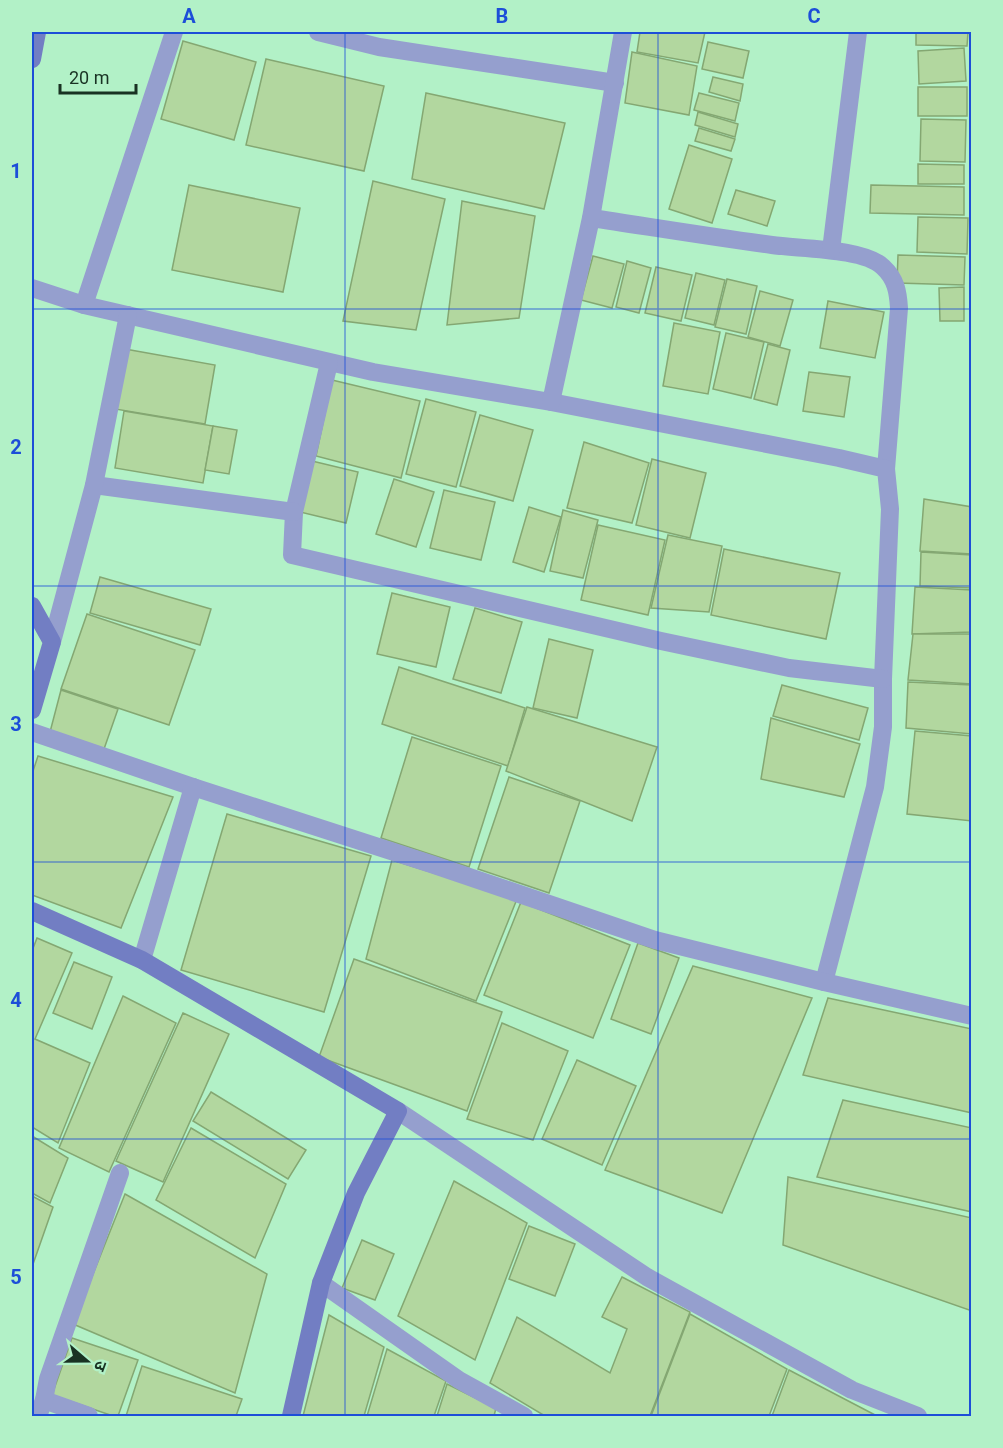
<svg xmlns="http://www.w3.org/2000/svg" width="1003" height="1448" font-family="Roboto,'Noto Sans Devanagari',sans-serif">
<style>
.building{fill:#b2d79f;stroke:#84a772;stroke-width:1.5}
.lines{fill:none;stroke-linecap:round;stroke-linejoin:round}
.street{stroke:#959fce;stroke-width:18}
.secondary{stroke:#727ec3;stroke-width:18}
.grid{fill:none;stroke:#1d4ed8;stroke-width:1.5;stroke-opacity:0.55}
.neatline{fill:none;stroke:#1d4ed8;stroke-width:2}
.grid-label{font-size:20px;text-anchor:middle;font-weight:bold;fill:#1d4ed8}
</style>
<rect width="100%" height="100%" fill="#b2f1c7"/>
<g class="building">
<path d="M640,32H705L698,63L637,52Z"/>
<path d="M916,32H968L967,46L916,45Z"/>
<path d="M183,41L256,62L234,140L161,119Z"/>
<path d="M708,42L749,51L743,78L702,69Z"/>
<path d="M964,48L966,81L919,84L918,51Z"/>
<path d="M632,52L697,66L689,115L625,103Z"/>
<path d="M266,59L384,86L364,171L246,145Z"/>
<path d="M713,77L743,84L740,101L709,92Z"/>
<rect x="918" y="87" width="49" height="29"/>
<path d="M426,93L565,123L544,209L412,179Z"/>
<path d="M699,93L739,103L735,121L694,110Z"/>
<path d="M698,112L738,124L735,137L695,125Z"/>
<path d="M921,119L966,120L965,162L920,161Z"/>
<path d="M699,128L735,139L731,151L695,141Z"/>
<path d="M689,145L732,159L712,223L669,209Z"/>
<path d="M918,164L964,165V184H918Z"/>
<path d="M373,181L445,199L416,330L343,321Z"/>
<path d="M189,185L300,208L283,292L172,270Z"/>
<path d="M871,185L964,187V215L870,213Z"/>
<path d="M736,190L775,201L767,226L728,214Z"/>
<path d="M462,201L535,216L519,318L447,325Z"/>
<path d="M918,217L968,218L967,254L917,252Z"/>
<path d="M898,255L965,257L964,285L897,283Z"/>
<path d="M593,256L624,264L612,308L581,300Z"/>
<path d="M627,261L651,268L639,313L616,307Z"/>
<path d="M656,267L692,275L681,321L645,313Z"/>
<path d="M696,273L725,280L714,325L685,318Z"/>
<path d="M727,279L757,286L746,334L715,327Z"/>
<path d="M964,287V321H940L939,288Z"/>
<path d="M760,291L793,300L780,346L748,337Z"/>
<path d="M828,301L884,312L875,358L820,348Z"/>
<path d="M674,323L720,332L708,394L663,386Z"/>
<path d="M726,333L764,342L751,398L713,389Z"/>
<path d="M768,344L790,350L777,405L754,399Z"/>
<path d="M125,349L215,365L205,424L115,409Z"/>
<path d="M809,372L850,377L844,417L803,411Z"/>
<path d="M332,380L420,401L401,478L316,456Z"/>
<path d="M426,399L476,412L456,487L406,474Z"/>
<path d="M124,411L213,426L203,483L115,468Z"/>
<path d="M480,415L533,430L513,501L460,486Z"/>
<path d="M213,426L237,430L229,474L205,470Z"/>
<path d="M584,442L649,463L632,523L567,508Z"/>
<path d="M652,459L706,473L690,538L636,525Z"/>
<path d="M312,461L358,472L346,523L300,512Z"/>
<path d="M394,479L434,492L416,547L376,534Z"/>
<path d="M444,490L495,502L481,560L430,548Z"/>
<path d="M924,499L972,507V554L920,551Z"/>
<path d="M529,507L561,517L544,572L513,562Z"/>
<path d="M563,510L598,520L583,578L550,571Z"/>
<path d="M598,525L665,540L648,615L581,600Z"/>
<path d="M668,535L722,546L709,612L651,608Z"/>
<path d="M724,549L840,573L826,639L711,615Z"/>
<path d="M921,552L972,555V588L920,586Z"/>
<path d="M100,577L211,609L200,645L90,613Z"/>
<path d="M915,587L972,590V632L912,634Z"/>
<path d="M392,593L450,607L436,667L377,654Z"/>
<path d="M475,608L522,622L501,693L453,679Z"/>
<path d="M87,614L195,650L169,725L61,689Z"/>
<path d="M913,634H972V684L908,680Z"/>
<path d="M549,639L593,650L577,718L533,708Z"/>
<path d="M399,667L525,708L508,766L382,724Z"/>
<path d="M908,682L972,685V734L906,728Z"/>
<path d="M782,685L868,708L859,740L773,716Z"/>
<path d="M61,690L118,709L104,749L50,732Z"/>
<path d="M527,707L657,747L632,821L506,771Z"/>
<path d="M771,718L860,744L844,797L761,779Z"/>
<path d="M915,731L972,736V821L907,814Z"/>
<path d="M412,737L501,766L469,867L381,838Z"/>
<path d="M38,756L173,797L121,928L32,895V774Z"/>
<path d="M509,777L580,801L549,893L478,869Z"/>
<path d="M227,814L371,856L324,1012L181,970Z"/>
<path d="M392,860L517,899L476,1001L366,959Z"/>
<path d="M521,902L630,945L593,1038L484,995Z"/>
<path d="M37,938L72,953L35,1039L90,1063L58,1143L32,1127V951Z"/>
<path d="M638,943L679,958L651,1034L611,1019Z"/>
<path d="M354,959L502,1012L467,1111L319,1057Z"/>
<path d="M74,962L112,977L92,1029L53,1013Z"/>
<path d="M693,966L812,998L722,1213L605,1170Z"/>
<path d="M123,996L176,1023L109,1172L59,1148Z"/>
<path d="M828,998L972,1029V1113L803,1075Z"/>
<path d="M183,1013L229,1034L163,1182L116,1161Z"/>
<path d="M502,1023L568,1051L533,1140L467,1119Z"/>
<path d="M577,1060L636,1086L602,1165L542,1139Z"/>
<path d="M211,1092L306,1150L288,1179L193,1121Z"/>
<path d="M843,1100L972,1128V1212L817,1177Z"/>
<path d="M191,1128L286,1184L255,1258L156,1200Z"/>
<path d="M32,1136L68,1158L50,1203L32,1193Z"/>
<path d="M788,1177L972,1218V1311L783,1245Z"/>
<path d="M454,1181L527,1223L475,1360L398,1316Z"/>
<path d="M125,1194L267,1274L235,1393L73,1324Z"/>
<path d="M32,1196L53,1207L32,1267Z"/>
<path d="M529,1226L575,1244L555,1296L509,1279Z"/>
<path d="M362,1240L394,1254L375,1300L342,1288Z"/>
<path d="M622,1277L690,1312L650,1416H545L490,1383L517,1317L610,1373L627,1329L602,1317Z"/>
<path d="M690,1314L787,1369L769,1416H651Z"/>
<path d="M329,1315L384,1347L364,1416H303Z"/>
<path d="M72,1338L138,1360L118,1416H113L52,1395Z"/>
<path d="M387,1349L446,1381L434,1416H367Z"/>
<path d="M142,1366L242,1399L236,1416H126Z"/>
<path d="M789,1370L877,1416H772Z"/>
<path d="M447,1384L496,1408L494,1416H437Z"/>
</g>
<g class="lines">
<g class="street">
<path d="M318,32L379,47L615,83"/>
<path d="M591,218C651,227 712,237 772,245C799,249 864,248 883,267C896,279 898,292 899,308L886,469"/>
<path d="M831,250L858,32"/>
<path d="M32,288L84,305L373,372L551,402L839,458L886,469L890,509L883,679V727L875,787L824,982"/>
<path d="M84,305L174,32"/>
<path d="M329,363L294,512L292,555L661,641L789,668L883,679"/>
<path d="M551,402L591,218L623,32"/>
<path d="M94,485L294,512"/>
<path d="M52,642L94,485L128,315"/>
<path d="M32,732L193,787L431,864L655,940L824,982L972,1016"/>
<path d="M142,960L193,787"/>
<path d="M398,1111L647,1277L852,1390L918,1416"/>
<path d="M321,1283L459,1380L524,1416"/>
<path d="M44,1400L89,1416"/>
<path d="M38,1416L44,1400L48,1379L120,1173"/>
</g>
<g class="secondary">
<path d="M32,59L37,32"/>
<path d="M32,606L52,642L32,710"/>
<path d="M32,911L142,960L398,1111L356,1193L321,1283L291,1416"/>
</g>
</g>
<path class="grid" d="M345,32V1416M658,32V1416M32,309H972M32,586H972M32,862H972M32,1139H972"/>
<rect width="1003" height="1448" fill="none" stroke="#b2f1c7" stroke-width="66"/>
<g transform="translate(87 1361) rotate(110)" stroke="#b2f1c7" stroke-width="4.5" paint-order="stroke">
<path d="M0-4.5L10 22L0 15L-10 22Z" fill="#193223"/>
<text y="-9" font-size="16" font-weight="bold" text-anchor="middle" fill="#193223">उ</text>
</g>
<path d="M60 84v9h76v-9" fill="none" stroke="#193223" stroke-width="3"/>
<text x="69" y="84" font-size="18" fill="#193223" stroke="#b2f1c7" stroke-width="4.5" paint-order="stroke">20 m</text>
<rect x="33" y="33" width="937" height="1382" class="neatline"/>
<g class="grid-label">
<text x="189" y="23">A</text>
<text x="502" y="23">B</text>
<text x="814" y="23">C</text>
<text x="16" y="178">1</text>
<text x="16" y="454">2</text>
<text x="16" y="731">3</text>
<text x="16" y="1007">4</text>
<text x="16" y="1284">5</text>
</g>
</svg>
